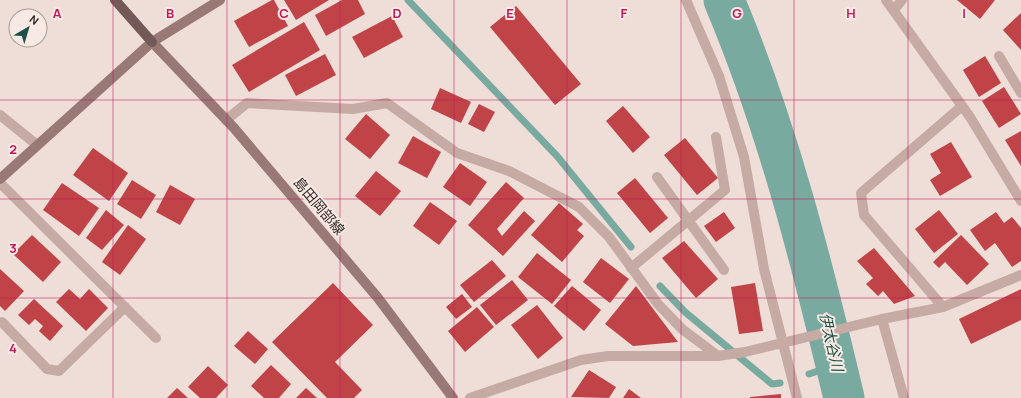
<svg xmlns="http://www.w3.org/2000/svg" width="1021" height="398" font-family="Manrope,'Noto Sans JP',sans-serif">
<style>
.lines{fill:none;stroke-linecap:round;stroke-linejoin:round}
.stream{stroke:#78aa9f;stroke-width:7}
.river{stroke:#78aa9f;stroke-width:41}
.building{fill:#c04447}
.street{stroke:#c6aba4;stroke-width:10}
.secondary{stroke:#997976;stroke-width:10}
.primary{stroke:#735957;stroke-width:10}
.grid{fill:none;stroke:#c2185b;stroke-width:1;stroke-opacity:0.55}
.labels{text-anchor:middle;stroke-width:4;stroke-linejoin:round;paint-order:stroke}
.street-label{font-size:14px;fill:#322625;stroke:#f7e9e3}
.water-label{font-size:15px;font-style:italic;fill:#1d5147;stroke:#f7e9e3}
.grid-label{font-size:13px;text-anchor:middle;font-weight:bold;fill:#c2185b;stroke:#f7e9e3;stroke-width:4;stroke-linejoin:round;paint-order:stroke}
</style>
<rect width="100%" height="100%" fill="#efddd7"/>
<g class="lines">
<g class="stream">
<path d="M408,0L557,156L631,247"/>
<path d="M660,286L685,312L772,384L780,383"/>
<path d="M809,374L836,365"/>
</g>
<path class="river" d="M724,0C778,128 812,263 844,398"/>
</g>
<g class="building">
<path d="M272,0H274L288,26L249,47L234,21Z"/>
<path d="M284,0H329L296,20Z"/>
<path d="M342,0H358L365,14L326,36L315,15Z"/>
<path d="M957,0H995L980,19Z"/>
<path d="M516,6L581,84L555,105L490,27Z"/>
<path d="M1021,13V50L1003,30Z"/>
<path d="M392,16L403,37L364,58L352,37Z"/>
<path d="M304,22L320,50L249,92L232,65Z"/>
<path d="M325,54L336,75L296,96L285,75Z"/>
<path d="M985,56L1001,83L979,97L963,70Z"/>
<path d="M1004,87L1021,114L999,128L982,101Z"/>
<path d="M440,88L471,102L461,123L431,109Z"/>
<path d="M479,104L495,112L484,132L468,124Z"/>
<path d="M623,106L650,137L633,153L606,121Z"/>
<path d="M366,114L390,135L370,159L345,139Z"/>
<path d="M1021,131V166L1005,140Z"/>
<path d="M413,136L441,152L427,178L398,163Z"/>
<path d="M685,138L718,178L697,195L664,155Z"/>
<path d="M951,142L972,177L940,196L930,180L941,173L930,154Z"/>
<path d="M93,148L128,173L109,201L73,175Z"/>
<path d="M460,163L487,182L470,206L443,187Z"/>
<path d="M376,171L401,191L380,216L355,196Z"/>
<path d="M635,178L668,218L650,233L617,193Z"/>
<path d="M132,180L156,195L141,219L117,204Z"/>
<path d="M506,182L524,198L497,229L502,236L524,211L535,221L503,256L468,225Z"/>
<path d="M62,183L99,208L79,236L43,210Z"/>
<path d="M170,185L195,199L180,225L156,212Z"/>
<path d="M430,202L457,221L439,245L413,226Z"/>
<path d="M559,203L583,224L577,230L584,236L562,262L531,235Z"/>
<path d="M106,210L124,225L102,250L86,238Z"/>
<path d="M939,210L958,234L934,253L915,229Z"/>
<path d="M724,212L735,228L716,242L704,226Z"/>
<path d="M996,212L1004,223L1012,217L1021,228V261L1012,267L995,243L985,251L970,230Z"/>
<path d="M128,225L146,239L120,275L102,262Z"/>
<path d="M32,235L61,262L43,282L13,254Z"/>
<path d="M961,235L989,264L967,285L945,262L939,268L933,262Z"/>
<path d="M684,241L718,279L696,298L662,258Z"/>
<path d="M874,248L915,296L894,304L883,291L878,296L866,284L873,278L857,261Z"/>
<path d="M537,253L571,280L552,304L518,277Z"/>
<path d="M601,258L629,279L610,303L583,282Z"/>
<path d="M492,260L506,276L474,302L460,285Z"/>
<path d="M0,269L24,291L5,311L0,306Z"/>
<path d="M512,280L528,300L496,325L480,305Z"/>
<path d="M333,283L373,325L335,362L362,390L354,398H327L272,342Z"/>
<path d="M755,283L763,331L739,334L731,287Z"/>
<path d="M572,286L601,310L584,331L554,306Z"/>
<path d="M636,286L678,342L633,346L605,324Z"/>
<path d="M69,289L80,299L89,289L108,308L86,331L56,302Z"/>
<path d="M1021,289V320L971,344L959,319Z"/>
<path d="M462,294L472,307L456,319L446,307Z"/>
<path d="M34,299L63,326L50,341L39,331L43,326L35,319L29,325L18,315Z"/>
<path d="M537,305L563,338L538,359L511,325Z"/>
<path d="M477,307L494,327L465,352L448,331Z"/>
<path d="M248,331L268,349L255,364L234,346Z"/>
<path d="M271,365L291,384L279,398H264L251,386Z"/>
<path d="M208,366L228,385L216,398H200L188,387Z"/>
<path d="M589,370L616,387L609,398L571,397Z"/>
<path d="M177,388L188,398H167Z"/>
<path d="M306,388L317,398H296Z"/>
<path d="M629,389L641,398H623Z"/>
<path d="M781,394V398H750V397Z"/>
</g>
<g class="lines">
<g class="street">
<path d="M686,0L719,76L744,157L764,269L797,398"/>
<path d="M886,0L970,117L1021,201"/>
<path d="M894,10L902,0"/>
<path d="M999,56L1021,93"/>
<path d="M0,115L37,145"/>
<path d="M226,120L247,103L353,109L387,103L457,153L509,171L579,207L609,237L658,304L682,329L718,356"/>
<path d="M657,177L724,270"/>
<path d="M0,183L156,338"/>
<path d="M631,268L725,190L716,137"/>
<path d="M943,307L864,215L861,193L962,106"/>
<path d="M882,319L904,398"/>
<path d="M2,322L47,369L59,371L125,307"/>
<path d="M470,398L581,360L608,356H718L745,352L882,319L943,307L1021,275"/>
</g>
<g class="secondary">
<path d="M152,42L234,128L378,298L453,398"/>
<path d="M0,179L152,42L220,0"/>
</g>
<path class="primary" d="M115,0L152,42"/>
</g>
<path class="grid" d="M113,0V398M227,0V398M340,0V398M454,0V398M567,0V398M681,0V398M794,0V398M908,0V398M0,100H1021M0,199H1021M0,298H1021"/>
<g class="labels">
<g class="street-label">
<text transform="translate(319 206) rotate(50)" y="5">島田岡部線</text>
</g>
<g class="water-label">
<text transform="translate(831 342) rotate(77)" y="5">伊太谷川</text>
</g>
</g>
<g class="grid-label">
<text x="57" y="18">A</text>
<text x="170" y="18">B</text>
<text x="284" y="18">C</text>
<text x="397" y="18">D</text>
<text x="510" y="18">E</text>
<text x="624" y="18">F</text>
<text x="737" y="18">G</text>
<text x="851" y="18">H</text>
<text x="964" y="18">I</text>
<text x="13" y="154">2</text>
<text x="13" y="253">3</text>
<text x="13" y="353">4</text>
</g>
<g transform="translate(28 28) rotate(38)"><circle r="19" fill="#f7e9e3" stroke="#a89b97"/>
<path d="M0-3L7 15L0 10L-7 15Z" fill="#1d5147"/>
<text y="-6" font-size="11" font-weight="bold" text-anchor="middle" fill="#322625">N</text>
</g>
</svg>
